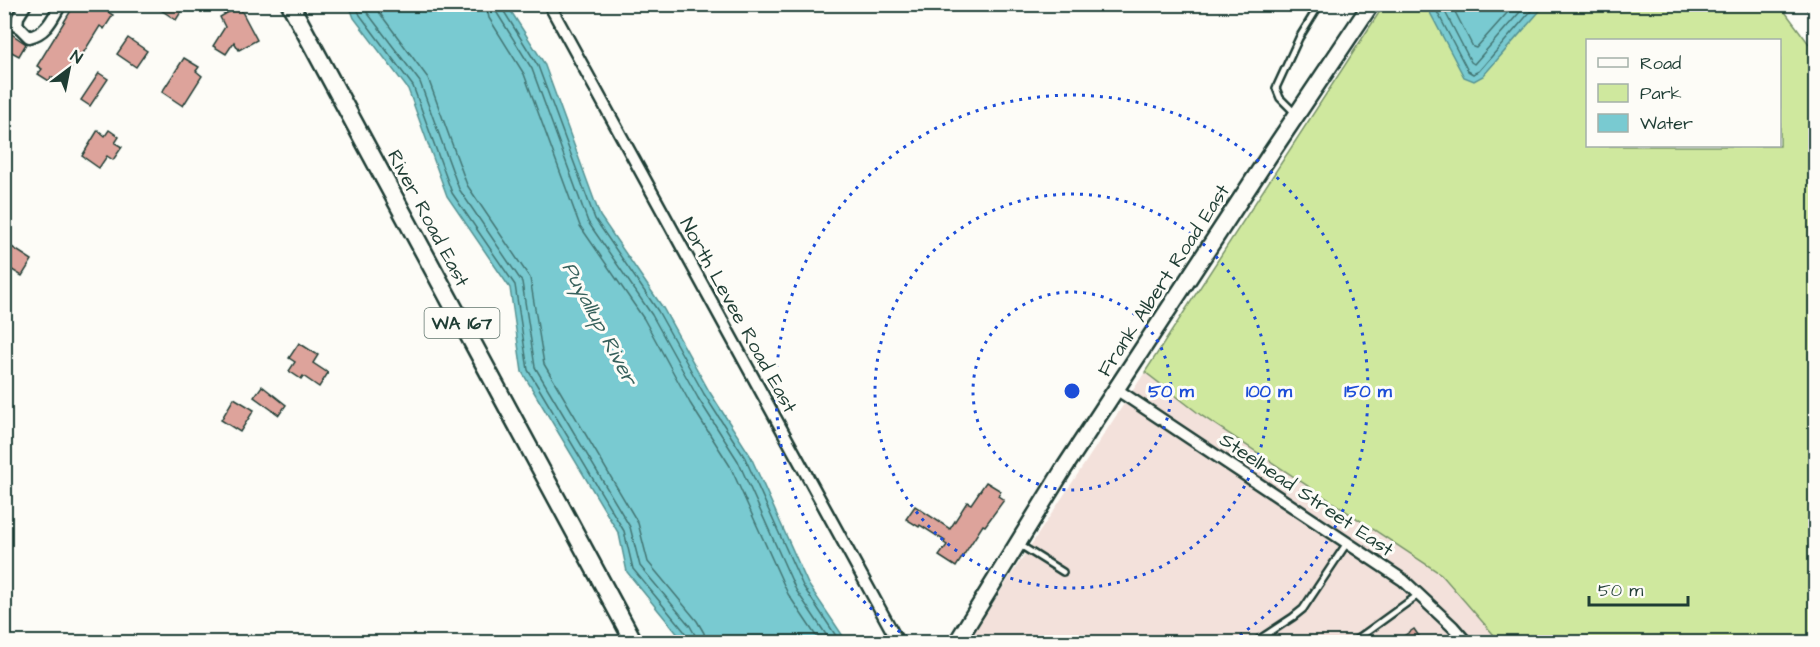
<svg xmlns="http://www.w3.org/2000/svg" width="1820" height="647" font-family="'Architects Daughter',sans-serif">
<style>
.built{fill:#f3e1db}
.green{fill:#cfe89e;stroke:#779269;stroke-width:1.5;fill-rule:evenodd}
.water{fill:#79cad1;stroke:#559292;stroke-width:1.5}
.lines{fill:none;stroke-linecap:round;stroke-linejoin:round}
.shore{stroke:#437573;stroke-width:1.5}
.building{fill:#dda39b;stroke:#1f3d34;stroke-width:1.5}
.lane-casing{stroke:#1f3d34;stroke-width:10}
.street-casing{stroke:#1f3d34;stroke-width:15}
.secondary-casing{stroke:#1f3d34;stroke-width:20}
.primary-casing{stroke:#1f3d34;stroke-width:21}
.lane{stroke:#fdfcf7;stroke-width:5}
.street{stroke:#fdfcf7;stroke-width:10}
.secondary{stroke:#fdfcf7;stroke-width:15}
.primary{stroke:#fdfcf7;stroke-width:16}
.rail{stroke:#1f3d34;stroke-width:4}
.ring{fill:none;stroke:#1d4ed8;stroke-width:3;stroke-dasharray:3 6}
.labels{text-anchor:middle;stroke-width:6;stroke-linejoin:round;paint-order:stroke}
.shield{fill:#fdfcf7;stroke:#62766e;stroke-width:1.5}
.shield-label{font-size:18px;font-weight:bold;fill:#1f3d34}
.street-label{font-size:20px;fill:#1f3d34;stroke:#fdfcf7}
.water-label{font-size:21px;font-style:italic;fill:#36605b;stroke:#fdfcf7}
.centre{fill:#1d4ed8;stroke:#fdfcf7;stroke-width:3}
.ring-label{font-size:18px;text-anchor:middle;font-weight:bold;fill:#1d4ed8;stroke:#fdfcf7;stroke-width:6;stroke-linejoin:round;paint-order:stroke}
</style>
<rect width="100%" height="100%" fill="#fdfcf7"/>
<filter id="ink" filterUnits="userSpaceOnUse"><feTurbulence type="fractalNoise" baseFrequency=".0167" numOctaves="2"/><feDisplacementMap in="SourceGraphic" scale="12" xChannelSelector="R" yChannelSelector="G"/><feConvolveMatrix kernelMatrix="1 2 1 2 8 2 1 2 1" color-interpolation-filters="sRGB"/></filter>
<g filter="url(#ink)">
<path class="built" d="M1145,372L1202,416L1441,574L1500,642H967Z"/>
<path class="green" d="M1384,5H1780L1815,52V642H1500L1441,574L1202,416L1145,372ZM1588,40H1780V146H1588Z"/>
<g class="water">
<path d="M349,5H507L544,63L600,216L663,308L709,391L750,455L808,584L847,642H684L627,572L619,534L522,372L510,288L447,196L408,89L354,18Z"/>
<path d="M1426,5H1545L1483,76L1474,81L1464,77Z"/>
</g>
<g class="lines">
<g class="shore">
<path d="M355,4L360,15L413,86L452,193L515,285L528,370L624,531L633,569L684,631L688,638L689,642"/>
<path d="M363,4L366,11L420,82L459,189L522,282L535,367L630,527L640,566L690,626L695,635L696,642"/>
<path d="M373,4L428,78L467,185L530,278L544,364L638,523L648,562L697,621L704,633L705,642"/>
<path d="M486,4L489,18L524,74L580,226L644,319L690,403L730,466L788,594L820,642"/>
<path d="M495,4L497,13L532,69L588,222L652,315L698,398L738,461L796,590L831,642"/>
<path d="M502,4L503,10L538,66L595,219L658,311L704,394L745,458L803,586L840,642"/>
<path d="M1433,4L1468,71L1473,74L1479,71L1537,4"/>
<path d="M1441,4L1471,62L1474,64L1527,4"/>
<path d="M1451,4L1473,47L1476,48L1515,4"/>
</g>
</g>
<g class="building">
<path d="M75,4H106L103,9L113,15L104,29L100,26L82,55L80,54L61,83L51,77L49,81L38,74L42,69L37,66Z"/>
<path d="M152,4H186L176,20Z"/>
<path d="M239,6L257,40L239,50L234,42L226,54L213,46L225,27L220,17Z"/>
<path d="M10,33L26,44L19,56L4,48V43Z"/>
<path d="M128,38L147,51L136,67L117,54Z"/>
<path d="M184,58L199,67L196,71L202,76L183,106L162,92Z"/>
<path d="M99,73L108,79L90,106L81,100Z"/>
<path d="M98,130L105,136L109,130L119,137L115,143L122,147L113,160L107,156L99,168L82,156Z"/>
<path d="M4,242L32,260L22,276L4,265Z"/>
<path d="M299,343L318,355L313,363L328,373L319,387L303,376L301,379L289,371L295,362L289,358Z"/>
<path d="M262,386L286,405L279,415L254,397Z"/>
<path d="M234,398L254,410L240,432L221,420Z"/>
<path d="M986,482L1001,491L998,496L1004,500L985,526L983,525L956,567L939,556L947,545L944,543L945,541L920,525L919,527L906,519L915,506L950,529L967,502L971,504Z"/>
<path d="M1414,629L1423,642H1395Z"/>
</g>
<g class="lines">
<g class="lane-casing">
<g id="lane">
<path d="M4,24L17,29"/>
<path d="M1296,114L1280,98L1276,88L1299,38L1320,4"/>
<path d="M1020,545L1063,572"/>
<path d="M1255,642L1293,617L1303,609L1347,543"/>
<path d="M1353,642L1418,595"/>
</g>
</g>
<g class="street-casing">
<g id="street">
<path d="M26,4L18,17L17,25L29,37C47,33 52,19 61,4"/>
<path d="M549,4L898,642"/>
<path d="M1116,389L1403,580L1453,627L1466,642"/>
</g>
</g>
<g class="secondary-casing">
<path id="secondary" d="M957,642L1063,470L1269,156L1371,4"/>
</g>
<g class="primary-casing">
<path id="primary" d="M290,4L634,642"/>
</g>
<use href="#lane" class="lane"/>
<use href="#street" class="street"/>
<use href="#secondary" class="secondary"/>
<use href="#primary" class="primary"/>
<path class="rail" d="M1805,4L1816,19"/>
</g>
</g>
<g class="ring">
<circle cx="1072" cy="391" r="99"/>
<circle cx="1072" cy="391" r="197"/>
<path d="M915 642A296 296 0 1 1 1229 642"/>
</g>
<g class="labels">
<rect class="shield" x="424.5" y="308" width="75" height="30" rx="4.5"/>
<g class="shield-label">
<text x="462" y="329">WA 167</text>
</g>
<g class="street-label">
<text transform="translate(429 218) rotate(62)" y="7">River Road East</text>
<text transform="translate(1163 280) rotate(-57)" y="7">Frank Albert Road East</text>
<text transform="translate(739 315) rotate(61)" y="7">North Levee Road East</text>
<text transform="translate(1307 494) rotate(34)" y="7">Steelhead Street East</text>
</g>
<g class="water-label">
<text transform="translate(600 323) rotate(62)" y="7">Puyallup River</text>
</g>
</g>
<circle cx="1072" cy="391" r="9" class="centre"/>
<g class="ring-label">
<text x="1171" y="397">50 m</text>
<text x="1269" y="397">100 m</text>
<text x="1368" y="397">150 m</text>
</g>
<rect width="1820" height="647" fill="none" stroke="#fdfcf7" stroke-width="24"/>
<rect x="12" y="12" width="1796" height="623" fill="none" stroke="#1f3d34" stroke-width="2" filter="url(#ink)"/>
<rect x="1586" y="39" width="195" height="108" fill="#fdfcf7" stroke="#a4b0a9" stroke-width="1.5"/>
<rect x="1598" y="58" width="30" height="9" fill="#fdfcf7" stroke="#a4b0a9" stroke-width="1.5"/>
<text x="1640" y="69" font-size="18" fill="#1f3d34">Road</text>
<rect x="1598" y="84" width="30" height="18" fill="#cfe89e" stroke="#a4b0a9" stroke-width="1.5"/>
<text x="1640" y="99" font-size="18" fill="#1f3d34">Park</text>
<rect x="1598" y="114" width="30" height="18" fill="#79cad1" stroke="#a4b0a9" stroke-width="1.5"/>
<text x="1640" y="129" font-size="18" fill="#1f3d34">Water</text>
<g transform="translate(69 69) rotate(32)" stroke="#fdfcf7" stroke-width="4.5" paint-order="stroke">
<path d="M0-4.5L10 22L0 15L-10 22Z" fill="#1f3d34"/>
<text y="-9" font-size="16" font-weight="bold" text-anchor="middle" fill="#1f3d34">N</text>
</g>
<path d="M1589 596v9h99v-9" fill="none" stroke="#1f3d34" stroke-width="3"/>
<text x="1598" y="596" font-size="18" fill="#1f3d34" stroke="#fdfcf7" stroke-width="4.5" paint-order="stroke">50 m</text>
</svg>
